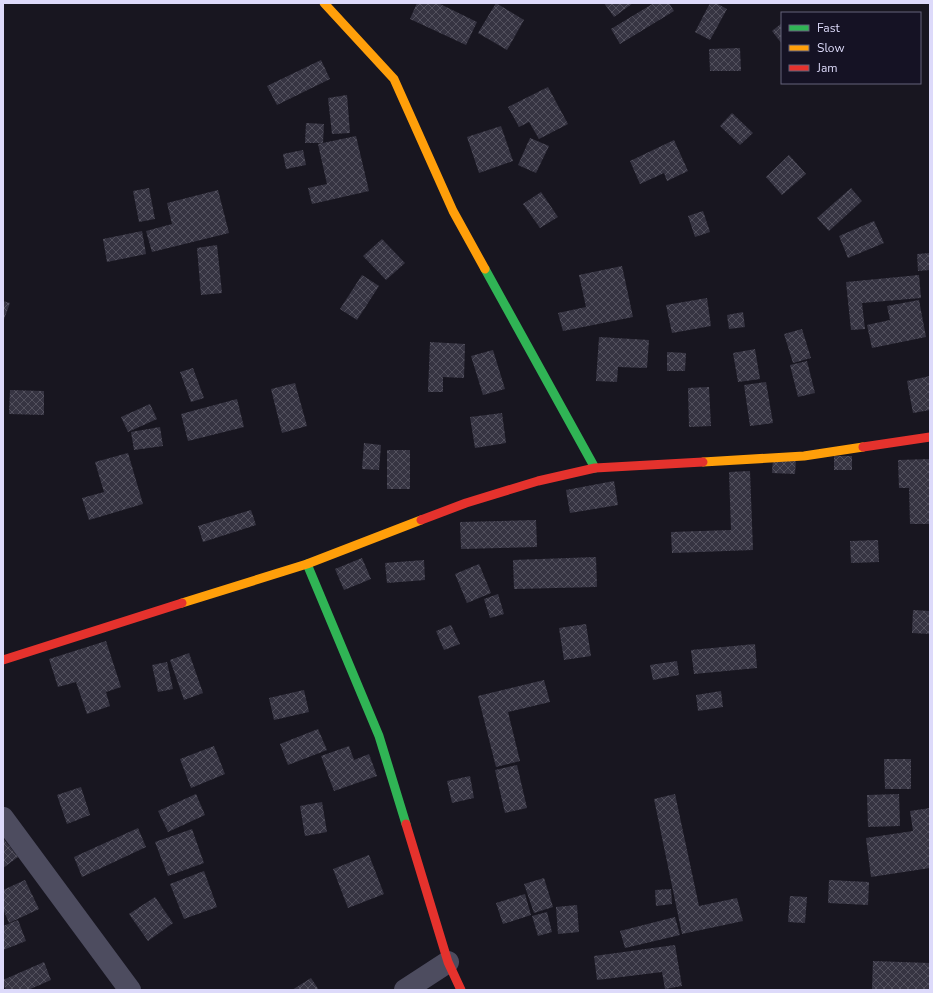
<svg xmlns="http://www.w3.org/2000/svg" width="933" height="993" font-family="'Nunito Sans',sans-serif">
<style>
.building{fill:url(#building-cross-hatch)}
.lines{fill:none;stroke-linecap:round;stroke-linejoin:round}
.street{stroke:#4d4c5f;stroke-width:22}
.fast{stroke:#30b455;stroke-width:9}
.slow{stroke:#ff9f0a;stroke-width:9}
.jam{stroke:#e5322d;stroke-width:9}
</style>
<defs>
<pattern id="building-cross-hatch" width="8" height="8" patternUnits="userSpaceOnUse"><rect width="8" height="8" fill="#363442"/><path d="M0 0l8 8M0 8l8-8" fill="none" stroke="#53515e"/></pattern>
</defs>
<rect width="100%" height="100%" fill="#181620"/>
<g class="building">
<path d="M417,3H438L477,22L466,45L410,19Z"/>
<path d="M496,3L524,20L507,50L478,33Z"/>
<path d="M604,3H633L614,17Z"/>
<path d="M654,3H669L674,11L620,44L611,29Z"/>
<path d="M710,3H716L727,9L710,40L695,32Z"/>
<path d="M782,23V44L772,31Z"/>
<path d="M740,48L741,71H710L709,49Z"/>
<path d="M321,60L330,79L277,105L267,86Z"/>
<path d="M548,87L568,124L539,139L529,122L519,127L508,107Z"/>
<path d="M347,95L350,133L332,134L328,98Z"/>
<path d="M732,113L753,133L740,145L720,126Z"/>
<path d="M306,123L324,124L323,143H305Z"/>
<path d="M501,126L513,161L479,173L467,137Z"/>
<path d="M356,136L369,191L312,204L308,188L327,184L318,144Z"/>
<path d="M530,138L549,146L536,173L518,165Z"/>
<path d="M674,140L688,171L667,181L664,173L640,184L630,161Z"/>
<path d="M303,150L306,165L286,169L283,154Z"/>
<path d="M789,155L806,174L782,195L766,177Z"/>
<path d="M149,188L155,219L139,222L133,191Z"/>
<path d="M851,188L862,201L829,231L817,218Z"/>
<path d="M218,190L229,233L152,252L146,231L172,224L167,203Z"/>
<path d="M541,192L558,217L540,228L523,204Z"/>
<path d="M703,211L710,232L695,237L688,216Z"/>
<path d="M874,221L884,243L848,258L839,236Z"/>
<path d="M142,231L146,254L107,262L103,239Z"/>
<path d="M382,239L405,263L386,280L363,256Z"/>
<path d="M217,245L222,293L201,295L197,248Z"/>
<path d="M930,253V270L918,271L917,254Z"/>
<path d="M622,266L633,317L563,331L558,313L586,307L579,275Z"/>
<path d="M362,275L379,286L357,320L340,309Z"/>
<path d="M919,275L921,298L862,303L865,329L851,330L846,282Z"/>
<path d="M707,298L711,326L672,333L666,305Z"/>
<path d="M919,300L926,337L872,348L867,325L890,320L887,306Z"/>
<path d="M3,301L10,303L3,322Z"/>
<path d="M743,312L745,327L729,329L727,315Z"/>
<path d="M802,329L811,358L793,363L784,334Z"/>
<path d="M599,337L649,340L647,368L618,367L617,382L596,381Z"/>
<path d="M430,342L465,344L464,378L443,377V392H428Z"/>
<path d="M755,349L760,379L738,382L733,353Z"/>
<path d="M493,350L505,389L483,395L471,356Z"/>
<path d="M667,352L686,353L685,371H667Z"/>
<path d="M807,361L815,393L798,397L790,365Z"/>
<path d="M193,368L204,398L191,402L180,372Z"/>
<path d="M930,376V410L913,413L907,381Z"/>
<path d="M766,382L773,423L750,426L744,385Z"/>
<path d="M295,383L307,426L282,433L271,389Z"/>
<path d="M709,387L711,426L689,427L688,388Z"/>
<path d="M10,390L44,391V415L9,414Z"/>
<path d="M237,399L244,427L188,441L181,414Z"/>
<path d="M150,404L157,419L128,432L121,417Z"/>
<path d="M502,413L506,443L475,448L470,417Z"/>
<path d="M160,427L163,446L134,450L131,432Z"/>
<path d="M364,443L381,445L379,470L362,469Z"/>
<rect x="387" y="450" width="23" height="39"/>
<path d="M128,453L143,504L89,520L82,498L104,492L95,462Z"/>
<rect x="834" y="456" width="18" height="14"/>
<path d="M773,458L796,459L795,474L772,473Z"/>
<path d="M930,459V524H910L909,488H899L898,460Z"/>
<path d="M750,471L753,550L672,553L671,532L731,530L729,472Z"/>
<path d="M614,481L618,505L570,513L566,490Z"/>
<path d="M251,510L256,525L203,542L198,526Z"/>
<path d="M536,520L537,547L461,549L460,522Z"/>
<path d="M878,540L879,562L851,563L850,541Z"/>
<path d="M596,557L597,587L514,589L513,560Z"/>
<path d="M362,558L371,579L344,590L335,569Z"/>
<path d="M424,560L425,580L387,583L385,563Z"/>
<path d="M479,564L491,593L467,603L455,574Z"/>
<path d="M498,594L504,614L490,618L484,599Z"/>
<path d="M913,610L930,611V634L912,633Z"/>
<path d="M586,624L591,656L564,660L559,628Z"/>
<path d="M451,625L460,644L444,650L436,631Z"/>
<path d="M106,641L121,687L106,692L110,706L87,714L76,682L58,687L49,659Z"/>
<path d="M755,644L757,668L694,674L691,650Z"/>
<path d="M189,653L203,693L184,700L170,660Z"/>
<path d="M677,661L679,675L653,680L650,665Z"/>
<path d="M167,662L173,689L158,692L152,665Z"/>
<path d="M544,680L550,702L508,712L520,761L496,767L478,696Z"/>
<path d="M304,690L309,712L274,720L269,698Z"/>
<path d="M721,691L723,707L698,711L696,695Z"/>
<path d="M318,729L327,750L288,765L280,744Z"/>
<path d="M214,746L225,774L191,788L180,759Z"/>
<path d="M349,746L354,760L369,754L377,776L334,791L321,756Z"/>
<path d="M884,759H911V789H885Z"/>
<path d="M517,765L527,808L505,813L495,770Z"/>
<path d="M470,776L474,798L452,803L447,781Z"/>
<path d="M81,787L90,815L67,824L57,795Z"/>
<path d="M196,794L205,815L168,832L158,811Z"/>
<path d="M675,794L699,906L737,898L743,921L682,934L654,799Z"/>
<path d="M899,794L900,826L868,827L867,795Z"/>
<path d="M322,802L327,832L305,836L300,806Z"/>
<path d="M930,808V868L871,877L866,838L913,831L910,811Z"/>
<path d="M138,828L146,847L82,877L74,857Z"/>
<path d="M192,829L204,863L168,876L155,842Z"/>
<path d="M3,838L18,857L3,868Z"/>
<path d="M369,855L384,894L348,908L333,869Z"/>
<path d="M204,871L217,907L184,919L170,884Z"/>
<path d="M544,878L553,907L534,913L524,884Z"/>
<path d="M25,880L39,909L9,923L3,909V890Z"/>
<path d="M829,880L869,882L868,905L828,903Z"/>
<path d="M671,889L672,904L656,906L655,890Z"/>
<path d="M525,894L531,915L503,924L496,903Z"/>
<path d="M790,896L807,897L805,923L788,922Z"/>
<path d="M155,897L173,923L148,941L129,914Z"/>
<path d="M577,905L579,932L558,934L556,907Z"/>
<path d="M547,912L552,932L538,936L532,916Z"/>
<path d="M675,917L680,935L625,948L620,931Z"/>
<path d="M18,920L26,941L3,950V926Z"/>
<path d="M675,945L682,986L665,989L662,972L597,980L594,956Z"/>
<path d="M873,961L930,963V990H872Z"/>
<path d="M44,962L51,980L28,990H6L3,984V980Z"/>
<path d="M311,978L319,990H292Z"/>
</g>
<g class="lines">
<g class="street">
<path d="M3,818L130,990"/>
<path d="M405,990L448,962"/>
</g>
<g class="fast">
<path d="M485,269L595,468"/>
<path d="M307,564L379,736L406,824"/>
</g>
<g class="slow">
<path d="M324,3L394,79L453,211L485,269"/>
<path d="M703,462L804,456L863,447"/>
<path d="M182,603L307,564L421,520"/>
</g>
<g class="jam">
<path d="M863,447L930,437"/>
<path d="M421,520L466,503L538,481L595,468L703,462"/>
<path d="M3,660L182,603"/>
<path d="M406,824L448,962L461,990"/>
</g>
</g>
<rect width="933" height="993" fill="none" stroke="#dddafa" stroke-width="8"/>
<rect x="781" y="12" width="140" height="72" fill="#151224" stroke="#65627a"/>
<rect x="789" y="25" width="20" height="6" fill="#30b455" stroke="#65627a"/>
<text x="817" y="32" font-size="12" fill="#dddafa">Fast</text>
<rect x="789" y="45" width="20" height="6" fill="#ff9f0a" stroke="#65627a"/>
<text x="817" y="52" font-size="12" fill="#dddafa">Slow</text>
<rect x="789" y="65" width="20" height="6" fill="#e5322d" stroke="#65627a"/>
<text x="817" y="72" font-size="12" fill="#dddafa">Jam</text>
</svg>
